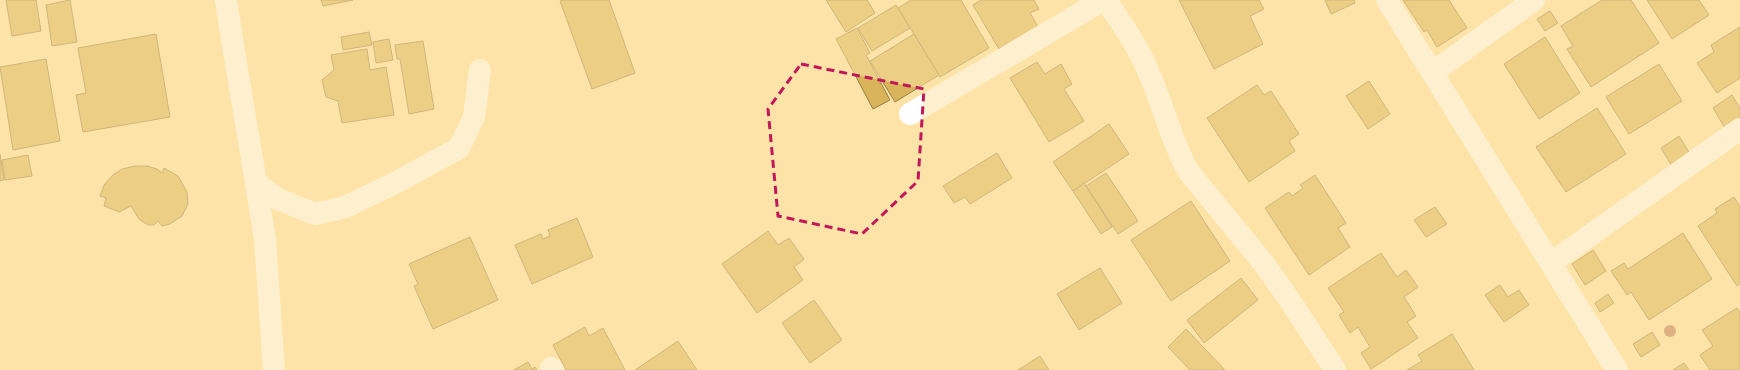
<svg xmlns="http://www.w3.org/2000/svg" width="1740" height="370" font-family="'PT Sans',sans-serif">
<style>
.building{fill:#d9b45b;stroke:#977e46}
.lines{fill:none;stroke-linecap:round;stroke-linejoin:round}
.minor{stroke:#fff;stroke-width:22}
.tree{fill:#ba7157}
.marked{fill:none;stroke:#c2185b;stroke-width:3;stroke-dasharray:8 5;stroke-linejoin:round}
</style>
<rect width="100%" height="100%" fill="#fde3a7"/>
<g class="building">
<path d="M6,0H36L41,31L12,36Z"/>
<path d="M70,0L77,42L52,46L46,5Z"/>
<path d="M321,0H353L323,6Z"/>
<path d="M563,0H609L635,73L592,89L560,1Z"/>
<path d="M826,0H867L875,13L846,32Z"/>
<path d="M911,0H961L989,48L940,77L898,8Z"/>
<path d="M981,0H1034L1039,9L1030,13L1038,27L999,49L973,5Z"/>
<path d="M1179,0H1259L1264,9L1250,16L1263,44L1214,69Z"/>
<path d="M1325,0H1354L1355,3L1331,14Z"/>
<path d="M1403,0H1449L1467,28L1437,47L1427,30L1424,32Z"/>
<path d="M1602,0H1631L1659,43L1591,87L1567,49L1573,46L1561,26Z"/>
<path d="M1647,0H1699L1709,15L1672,39Z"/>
<path d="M896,5L910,28L872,51L858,28Z"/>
<path d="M1550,11L1558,23L1545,31L1537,19Z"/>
<path d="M1740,27V78L1717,93L1697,63L1714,52L1711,45Z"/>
<path d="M857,28L870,53L866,55L890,100L873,109L836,39Z"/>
<path d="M369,32L372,45L343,50L341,37Z"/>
<path d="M156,34L170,117L83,132L76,95L86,93L78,48Z"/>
<path d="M914,34L939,75L895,102L870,61Z"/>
<path d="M1545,37L1580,93L1539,119L1504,64Z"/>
<path d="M389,39L393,60L376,63L373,42Z"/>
<path d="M423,41L434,109L409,114L400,59H397L395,45Z"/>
<path d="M367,49L370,70L386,67L394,115L342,123L338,101L326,97L322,80L334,70L331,55Z"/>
<path d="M46,59L60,141L13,150L0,67Z"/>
<path d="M1037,62L1045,74L1061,64L1072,84L1064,89L1084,121L1049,142L1010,78Z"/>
<path d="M1659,64L1682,101L1629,134L1606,97Z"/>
<path d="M1369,81L1390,114L1368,129L1346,96Z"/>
<path d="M1257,85L1264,95L1271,91L1299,134L1289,141L1295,151L1249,182L1207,118Z"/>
<path d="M1732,95L1740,108V119L1725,128L1713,108Z"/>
<path d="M1597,108L1626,154L1566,192L1536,147Z"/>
<path d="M1109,124L1129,154L1073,191L1053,162Z"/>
<path d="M1679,136L1690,154L1672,166L1661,148Z"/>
<path d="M997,153L1012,178L970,204L965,197L954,203L943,186Z"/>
<path d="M0,154L4,180L0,181Z"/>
<path d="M28,155L32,176L5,180L2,160Z"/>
<path d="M135,166H147L157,169L162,173L164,168L178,176L187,192L188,204L182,216L170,224L162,226L158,221L154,225H148L139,219L131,206L119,212L104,206L106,198L100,196L104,185L113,175L122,169Z"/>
<path d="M1106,173L1138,221L1118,234L1086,186Z"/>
<path d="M1315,175L1346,223L1338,228L1350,247L1309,275L1265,208L1289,192L1292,196L1303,188L1300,185Z"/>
<path d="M1084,183L1112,227L1101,234L1073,191Z"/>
<path d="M1734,197L1740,207V284L1737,286L1698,226L1717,213L1715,209Z"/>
<path d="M1191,201L1230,261L1171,301L1131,240Z"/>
<path d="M1435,207L1447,224L1426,237L1414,220Z"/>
<path d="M577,218L593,257L532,284L515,245L541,234L543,239L550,236L548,230Z"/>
<path d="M768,231L778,245L789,238L804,259L794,267L803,280L757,313L722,264Z"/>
<path d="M1683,233L1712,279L1649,320L1631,292L1627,295L1611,271L1624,263L1628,269Z"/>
<path d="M470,237L498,300L433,329L414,286L418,284L409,264Z"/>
<path d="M1593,250L1606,271L1585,285L1572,264Z"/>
<path d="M1381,253L1397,277L1406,270L1418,287L1404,297L1416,316L1407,322L1418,338L1371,369L1361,353L1370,347L1358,327L1350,333L1339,315L1344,312L1328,288Z"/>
<path d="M1100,268L1122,303L1079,330L1057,294Z"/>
<path d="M1241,278L1258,300L1204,343L1187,320Z"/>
<path d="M1500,285L1508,297L1519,290L1529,305L1504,322L1485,295Z"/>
<path d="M1608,294L1614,303L1600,312L1595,303Z"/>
<path d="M814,300L842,340L810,363L782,323Z"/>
<path d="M1737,308L1740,313V370H1710L1700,355L1713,346L1702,330Z"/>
<path d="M585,327L589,336L603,328L625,370H566L553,345Z"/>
<path d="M1186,329L1225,370H1190L1168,347Z"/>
<path d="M1652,332L1660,345L1641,357L1633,344Z"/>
<path d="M1452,334L1474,370H1407L1422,361L1418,355Z"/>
<path d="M678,341L697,370H635Z"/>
<path d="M1040,356L1049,370H1018Z"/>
<path d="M528,362L532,369L535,367L537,370H514Z"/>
<path d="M1684,363L1689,370H1673Z"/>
</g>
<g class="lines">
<g class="minor">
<path d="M226,0C235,61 246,122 256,183L278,199L315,214L345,207L397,182L459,148L474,117L480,70"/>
<path d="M1106,0C1121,23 1138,46 1148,71C1163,104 1171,140 1188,171L1265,265L1293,305L1335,370"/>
<path d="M1387,0L1617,370"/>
<path d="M1433,72L1534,0"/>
<path d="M910,114L1103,0"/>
<path d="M256,183L265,240L274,370"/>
<path d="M1551,263L1740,129"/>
<path d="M551,368L553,370"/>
</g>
</g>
<circle class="tree" cx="1670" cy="331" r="6"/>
<path d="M0 0H1740V370H0ZM801,64L924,89L918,181L862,234L778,216L768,109Z" fill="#fde3a7" fill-opacity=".55" fill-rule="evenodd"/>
<path class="marked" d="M801,64L924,89L918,181L862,234L778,216L768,109Z"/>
</svg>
